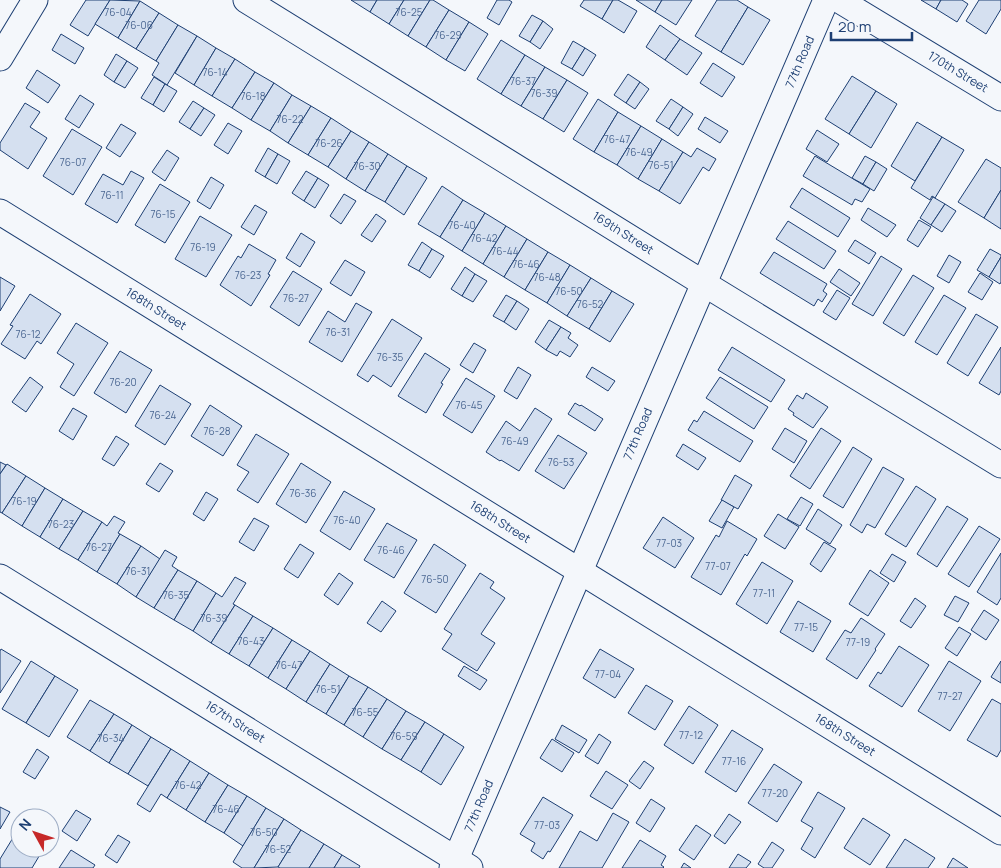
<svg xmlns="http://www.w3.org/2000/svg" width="1001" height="868" viewBox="0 0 1001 868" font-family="Manrope,sans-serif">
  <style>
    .building { fill: #d5e0f0; stroke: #1d3f73 }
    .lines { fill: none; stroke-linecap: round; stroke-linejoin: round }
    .minor-casing { stroke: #1d3f73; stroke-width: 27 }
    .minor { stroke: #f4f7fb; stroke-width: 25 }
    .labels { text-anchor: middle; stroke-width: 4; stroke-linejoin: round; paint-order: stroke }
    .number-label { font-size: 10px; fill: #4b6792 }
    .street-label { font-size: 12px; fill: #1d3f73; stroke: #f4f7fb }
  </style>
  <rect width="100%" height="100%" fill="#f4f7fb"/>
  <!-- building -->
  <g class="building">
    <polygon points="86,0 110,0 88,36 70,25"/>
    <polygon points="110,0 140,1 118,38 95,24"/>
    <polygon points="351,0 377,0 370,12"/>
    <polygon points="377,0 404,0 389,24 370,12"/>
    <polygon points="404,0 430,0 408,36 389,24"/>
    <polygon points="430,0 433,0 449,10 426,47 408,36"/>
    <polygon points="497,0 509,0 512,2 499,25 487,18"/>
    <polygon points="584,0 613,0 602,19 580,6"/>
    <polygon points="613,0 618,0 637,11 624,33 602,19"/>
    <polygon points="636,0 662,0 655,12"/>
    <polygon points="662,0 692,0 676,25 655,12"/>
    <polygon points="717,0 737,0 748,7 721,52 695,36"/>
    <polygon points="921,0 941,0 936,9"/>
    <polygon points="941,0 962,0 968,4 957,22 936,9"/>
    <polygon points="979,0 1001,0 1001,9 986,34 966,21"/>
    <polygon points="140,1 159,13 136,49 118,38"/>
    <polygon points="748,7 770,20 743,65 721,52"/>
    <polygon points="449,10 469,22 446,60 426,47"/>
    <polygon points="159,13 178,25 156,61 136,49"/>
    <polygon points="532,15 543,21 530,42 519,36"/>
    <polygon points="543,21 553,29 540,49 530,42"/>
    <polygon points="469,22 488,34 465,71 446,60"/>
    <polygon points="178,25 197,36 167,85 152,75 159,63 156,61"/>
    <polygon points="660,25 680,39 665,60 646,47"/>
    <polygon points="61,34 84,48 75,64 52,50"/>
    <polygon points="197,36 216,48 194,85 175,73"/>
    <polygon points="680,39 702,53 687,75 665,60"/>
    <polygon points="501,40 525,55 501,94 477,79"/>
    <polygon points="573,41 585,48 572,69 561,63"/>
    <polygon points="216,48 235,59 212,96 194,85"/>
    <polygon points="585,48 596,55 583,76 572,69"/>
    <polygon points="116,54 127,61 114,82 104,75"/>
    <polygon points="525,55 545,67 521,106 501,94"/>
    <polygon points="235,59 255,72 232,108 212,96"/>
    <polygon points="127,61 138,68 125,88 114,82"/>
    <polygon points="713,63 735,77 722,97 700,83"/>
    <polygon points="545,67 567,80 543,119 521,106"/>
    <polygon points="37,70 60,85 48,103 26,88"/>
    <polygon points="255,72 274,83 251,120 232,108"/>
    <polygon points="628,74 640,82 626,103 614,95"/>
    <polygon points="852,76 876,91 849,134 825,119"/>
    <polygon points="154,77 165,84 153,105 141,98"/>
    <polygon points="567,80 588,93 564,132 543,119"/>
    <polygon points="640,82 649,89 635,109 626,103"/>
    <polygon points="274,83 292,95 270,131 251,120"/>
    <polygon points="165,84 177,91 164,112 153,105"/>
    <polygon points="876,91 897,104 871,148 849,134"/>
    <polygon points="80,95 94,104 79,128 65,119"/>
    <polygon points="292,95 311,106 288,143 270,131"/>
    <polygon points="598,99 618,112 594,152 573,139"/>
    <polygon points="671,99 683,107 669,129 656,121"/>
    <polygon points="193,101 204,108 190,129 179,122"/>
    <polygon points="25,103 40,112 30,127 47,138 28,169 0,150 0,143"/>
    <polygon points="311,106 331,118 308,155 288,143"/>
    <polygon points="683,107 693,114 678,136 669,129"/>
    <polygon points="204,108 215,115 201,136 190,129"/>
    <polygon points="618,112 641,126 617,165 594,152"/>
    <polygon points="705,117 728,131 720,143 698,129"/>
    <polygon points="331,118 351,131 328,167 308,155"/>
    <polygon points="917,122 942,137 915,181 891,166"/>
    <polygon points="228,123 242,131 228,154 214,145"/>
    <polygon points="121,124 136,133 120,157 106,148"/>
    <polygon points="641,126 662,139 638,179 617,165"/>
    <polygon points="72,129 102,147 73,195 43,176"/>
    <polygon points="817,130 839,144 827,162 806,149"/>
    <polygon points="351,131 369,142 346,179 328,167"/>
    <polygon points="942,137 964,150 935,198 932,196 930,200 911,188"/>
    <polygon points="662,139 683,152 659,191 638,179"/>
    <polygon points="369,142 388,154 365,191 346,179"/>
    <polygon points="268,148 278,154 265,177 255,171"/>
    <polygon points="697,148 716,159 709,171 703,167 680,204 659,191 683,152 691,157"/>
    <polygon points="167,150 179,158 165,181 152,172"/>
    <polygon points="278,154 290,161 277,184 265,177"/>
    <polygon points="388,154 407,166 385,202 365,191"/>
    <polygon points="815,156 870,189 862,202 855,199 852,205 803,176"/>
    <polygon points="865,156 876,162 863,184 852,178"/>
    <polygon points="986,159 1001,168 1001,190 984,218 958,202"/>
    <polygon points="876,162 887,169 874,191 863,184"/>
    <polygon points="407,166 427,178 404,215 385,202"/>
    <polygon points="131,171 144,178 117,223 85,204 103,174 123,185"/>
    <polygon points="306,171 318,178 304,201 292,193"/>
    <polygon points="211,177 224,185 210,209 197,201"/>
    <polygon points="318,178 329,185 315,208 304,201"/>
    <polygon points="160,184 190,202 165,243 135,225"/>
    <polygon points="442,186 463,200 440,237 418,224"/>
    <polygon points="802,188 850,218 838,237 790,207"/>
    <polygon points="1001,190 1001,229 984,218"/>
    <polygon points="344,194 356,201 341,224 330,216"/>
    <polygon points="933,197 945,204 931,225 920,218"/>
    <polygon points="463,200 485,213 462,251 440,237"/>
    <polygon points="945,204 956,211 942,232 931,225"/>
    <polygon points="255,205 267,212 254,235 241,227"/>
    <polygon points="868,208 896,225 887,237 861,220"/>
    <polygon points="485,213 506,226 483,264 462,251"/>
    <polygon points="376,214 386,221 372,242 361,235"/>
    <polygon points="200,216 232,235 206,277 175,259"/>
    <polygon points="919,220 931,227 918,247 907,240"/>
    <polygon points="788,221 836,251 824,269 776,239"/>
    <polygon points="506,226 527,239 504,277 483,264"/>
    <polygon points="301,233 315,242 300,267 286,258"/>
    <polygon points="527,239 548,252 525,290 504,277"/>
    <polygon points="855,240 876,253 869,264 848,251"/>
    <polygon points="422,242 432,249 419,271 408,265"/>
    <polygon points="249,244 276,260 268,274 270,275 251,306 220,285 238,256 241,258"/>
    <polygon points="432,249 444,256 430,278 419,271"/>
    <polygon points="990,249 1001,255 1001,257 989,277 977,270"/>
    <polygon points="548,252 570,265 547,303 525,290"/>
    <polygon points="774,252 827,284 823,291 827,294 822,302 818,299 814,306 760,273"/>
    <polygon points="949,255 961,262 949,283 937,276"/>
    <polygon points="881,256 902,269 873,316 852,304"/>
    <polygon points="1001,257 1001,282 1000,284 989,277"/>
    <polygon points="345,260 365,272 351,296 330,283"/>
    <polygon points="570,265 591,278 567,316 547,303"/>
    <polygon points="465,267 475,274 462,296 451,289"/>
    <polygon points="839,269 860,283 851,296 830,282"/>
    <polygon points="293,271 322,289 299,326 270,307"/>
    <polygon points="980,273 993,282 982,300 968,292"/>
    <polygon points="475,274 487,281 473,302 462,296"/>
    <polygon points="913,275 934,288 904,336 883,323"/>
    <polygon points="0,277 15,286 0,311"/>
    <polygon points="591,278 612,291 589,329 567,316"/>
    <polygon points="837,290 850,298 836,320 823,312"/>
    <polygon points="612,291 634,304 610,342 589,329"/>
    <polygon points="30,294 61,314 41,344 37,341 25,359 1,344 13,326 10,325"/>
    <polygon points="506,295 517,301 504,322 493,316"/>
    <polygon points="944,295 966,308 937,355 915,342"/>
    <polygon points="517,301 529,309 516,330 504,322"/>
    <polygon points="356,303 372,312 342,362 309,342 328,311 345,322"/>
    <polygon points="976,314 998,327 968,376 947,363"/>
    <polygon points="392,319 422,338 391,387 373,375 368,382 357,375"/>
    <polygon points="549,320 561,327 546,350 535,342"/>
    <polygon points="76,323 108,343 74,396 60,387 74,364 57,353"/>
    <polygon points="561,327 571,333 568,338 578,345 570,357 560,351 557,356 546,350"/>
    <polygon points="474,343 486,350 473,373 460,365"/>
    <polygon points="732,347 785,380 771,402 718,370"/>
    <polygon points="1001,347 1001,391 999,395 979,383"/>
    <polygon points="120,351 152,370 126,413 94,393"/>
    <polygon points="425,353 450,369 441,383 443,384 426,413 398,396"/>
    <polygon points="518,367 531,375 517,399 504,391"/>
    <polygon points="592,367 615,381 608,391 586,377"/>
    <polygon points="30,377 43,387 26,412 12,402"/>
    <polygon points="720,377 768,407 754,429 706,398"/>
    <polygon points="466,378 495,396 472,433 443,415"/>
    <polygon points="160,385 191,404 165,445 135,426"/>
    <polygon points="806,393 828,407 813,428 793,415 794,413 788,409 797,395 803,399"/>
    <polygon points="575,403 580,406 581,405 603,419 595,431 568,414"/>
    <polygon points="210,405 242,426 223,456 191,436"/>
    <polygon points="73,408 87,416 73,440 59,431"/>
    <polygon points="535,408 552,419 519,471 501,460 500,461 486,452 506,421 520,431"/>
    <polygon points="704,411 753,441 740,462 688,430 694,420 697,422"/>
    <polygon points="785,428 807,441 794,463 772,449"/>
    <polygon points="821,428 841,441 810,489 790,476"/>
    <polygon points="256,434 289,454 258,503 237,490 249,472 237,465"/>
    <polygon points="558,435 587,453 564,489 535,471"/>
    <polygon points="116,436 129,444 114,466 102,459"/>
    <polygon points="683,444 706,458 698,470 676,456"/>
    <polygon points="853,447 872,459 843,508 823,496"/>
    <polygon points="0,462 6,465 0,474"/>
    <polygon points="160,463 173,471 159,492 146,484"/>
    <polygon points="301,463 331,482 306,523 276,504"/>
    <polygon points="7,464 26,476 2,513 0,512 0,474"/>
    <polygon points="883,467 904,479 875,528 867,524 862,533 850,525"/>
    <polygon points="735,475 752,485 738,509 721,500"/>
    <polygon points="26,476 45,488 22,526 2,513"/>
    <polygon points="916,486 936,499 906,547 885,534"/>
    <polygon points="45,488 63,499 40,537 22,526"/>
    <polygon points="344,491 375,509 350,550 320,531"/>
    <polygon points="206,492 218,499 204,521 193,514"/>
    <polygon points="801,497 813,504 800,526 787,519"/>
    <polygon points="63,499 83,511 59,549 40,537"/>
    <polygon points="722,500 734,507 722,528 709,521"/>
    <polygon points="947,506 968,519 937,567 917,554"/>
    <polygon points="818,509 842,525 830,544 806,529"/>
    <polygon points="83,511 102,522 78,560 59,549"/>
    <polygon points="778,514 799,527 785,549 764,536"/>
    <polygon points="114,516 125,522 118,533 120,534 97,572 78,560 102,522 107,526"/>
    <polygon points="663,517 694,538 675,568 643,548"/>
    <polygon points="254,518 269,526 254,551 239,542"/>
    <polygon points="727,521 757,539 747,556 745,554 721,595 691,577 716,535 719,537"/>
    <polygon points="387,523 417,540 394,578 364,560"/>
    <polygon points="979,526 1000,539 969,587 948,574"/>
    <polygon points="120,534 141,546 117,584 97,572"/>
    <polygon points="824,542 836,549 821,572 810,564"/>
    <polygon points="300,544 314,553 298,578 284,569"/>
    <polygon points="434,544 466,565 436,613 404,593"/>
    <polygon points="141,546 160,559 136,597 117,584"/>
    <polygon points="165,550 177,557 172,566 178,570 154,608 136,597"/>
    <polygon points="1001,553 1001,598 997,605 977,592"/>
    <polygon points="892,554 906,562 894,582 880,573"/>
    <polygon points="762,562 793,581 767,624 736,604"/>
    <polygon points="178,570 197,581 174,620 154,608"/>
    <polygon points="870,570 889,583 868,616 849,604"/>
    <polygon points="339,573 353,583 338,605 324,595"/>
    <polygon points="480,573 494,582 490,588 505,598 481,634 495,643 477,671 442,649 452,634 444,629"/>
    <polygon points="235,577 246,583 233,604 235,605 211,643 193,631 216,593 222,597"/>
    <polygon points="197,581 216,593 193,631 174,620"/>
    <polygon points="955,596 969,603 958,622 944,615"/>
    <polygon points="915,598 926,606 911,628 900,621"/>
    <polygon points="382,601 396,611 381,632 367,623"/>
    <polygon points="798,601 831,621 813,652 780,632"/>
    <polygon points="235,605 253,616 229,654 211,643"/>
    <polygon points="984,610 999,620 986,640 971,630"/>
    <polygon points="253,616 273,628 249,666 229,654"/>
    <polygon points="861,618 885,634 875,649 876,650 857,679 826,659 845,630 851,633"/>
    <polygon points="959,627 971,634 957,656 945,648"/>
    <polygon points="273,628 292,640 268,678 249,666"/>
    <polygon points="292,640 310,651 286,689 268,678"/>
    <polygon points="899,646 929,665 902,707 869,686 878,672 881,674"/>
    <polygon points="1,649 21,661 0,693 0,651"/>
    <polygon points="600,649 634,669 615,698 583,678"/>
    <polygon points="310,651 330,664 306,702 286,689"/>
    <polygon points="31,661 55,676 26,723 2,709"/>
    <polygon points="949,661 981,681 950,731 918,711"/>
    <polygon points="1001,661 1001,683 991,677"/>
    <polygon points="330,664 349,676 326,714 306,702"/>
    <polygon points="464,666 487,680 480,690 458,676"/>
    <polygon points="55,676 78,690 49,737 26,723"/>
    <polygon points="349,676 368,687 344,725 326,714"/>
    <polygon points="646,685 673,701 655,730 628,713"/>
    <polygon points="368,687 387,699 363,737 344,725"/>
    <polygon points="387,699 406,711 382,749 363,737"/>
    <polygon points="992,699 1001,704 1001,750 997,757 967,740"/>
    <polygon points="90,700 114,714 90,751 67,737"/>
    <polygon points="689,706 718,725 693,764 664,745"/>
    <polygon points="406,711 425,722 401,760 382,749"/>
    <polygon points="114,714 132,725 109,763 90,751"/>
    <polygon points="425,722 444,734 421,772 401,760"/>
    <polygon points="132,725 151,737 128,774 109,763"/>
    <polygon points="562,725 587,740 579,753 555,739"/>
    <polygon points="732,730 763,749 736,792 705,772"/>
    <polygon points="444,734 464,747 441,785 421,772"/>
    <polygon points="599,734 611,742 598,764 585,756"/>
    <polygon points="151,737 171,749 148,786 128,774"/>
    <polygon points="552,739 574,753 562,772 540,758"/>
    <polygon points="37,749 49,757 35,779 23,772"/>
    <polygon points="171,749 190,761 167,798 161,794 150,812 137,804"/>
    <polygon points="190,761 209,773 186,810 167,798"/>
    <polygon points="644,761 654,768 640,789 629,781"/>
    <polygon points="774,764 802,782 777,822 748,803"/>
    <polygon points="606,771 628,785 612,809 590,796"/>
    <polygon points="209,773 228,785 205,822 186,810"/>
    <polygon points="228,785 247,796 224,833 205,822"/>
    <polygon points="818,792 845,808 815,858 801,849 813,828 801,821"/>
    <polygon points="247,796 266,808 243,846 224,833"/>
    <polygon points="543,797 573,815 550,852 548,851 543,859 531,851 535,843 520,834"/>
    <polygon points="651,799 665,808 650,832 636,823"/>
    <polygon points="0,807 10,812 0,829"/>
    <polygon points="266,808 284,819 254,868 242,868 233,862"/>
    <polygon points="76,810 91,819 77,841 62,831"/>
    <polygon points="613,813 629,822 602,868 559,868 580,831 597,841"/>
    <polygon points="729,814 741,822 725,844 714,836"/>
    <polygon points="863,818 890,835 870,865 844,848"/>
    <polygon points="284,819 301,830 278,867 254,868"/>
    <polygon points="696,825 711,835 694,860 679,850"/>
    <polygon points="19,828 20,828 20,848 44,848 32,868 0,868 0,859"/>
    <polygon points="301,830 324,844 309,868 280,868 278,867"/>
    <polygon points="118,835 130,842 117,863 105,855"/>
    <polygon points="905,839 935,858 928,868 886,868"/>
    <polygon points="640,840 666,856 661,865 664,867 663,868 622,868"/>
    <polygon points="772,842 784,850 772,868 764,868 758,864"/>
    <polygon points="324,844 342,855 334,868 309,868"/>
    <polygon points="71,850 95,865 93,868 59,868"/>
    <polygon points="738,854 751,862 746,868 729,868"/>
    <polygon points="342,855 360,866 359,868 334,868"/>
    <polygon points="953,858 968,868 947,868"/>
    <polygon points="684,863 691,868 681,868"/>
  </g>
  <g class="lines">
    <!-- minor casing -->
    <g class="minor-casing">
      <g id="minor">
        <polyline points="246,0 703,283 1001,465"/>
        <polyline points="839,0 1001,98"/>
        <polyline points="0,58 35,0"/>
        <polyline points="0,212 1001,832"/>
        <polyline points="0,577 470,868"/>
        <polyline points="452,868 826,0"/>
      </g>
    </g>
    <!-- minor -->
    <use href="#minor" class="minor"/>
  </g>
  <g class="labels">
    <!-- number labels -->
    <g class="number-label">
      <text x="118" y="16">76-04</text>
      <text x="409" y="16">76-25</text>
      <text x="139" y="29">76-06</text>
      <text x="448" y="39">76-29</text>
      <text x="215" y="76">76-14</text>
      <text x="523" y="85">76-37</text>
      <text x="544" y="97">76-39</text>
      <text x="253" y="100">76-18</text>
      <text x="290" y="123">76-22</text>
      <text x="617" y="143">76-47</text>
      <text x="329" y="147">76-26</text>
      <text x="639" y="156">76-49</text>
      <text x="73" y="166">76-07</text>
      <text x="661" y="169">76-51</text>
      <text x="367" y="170">76-30</text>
      <text x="112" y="199">76-11</text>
      <text x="163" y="218">76-15</text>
      <text x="462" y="229">76-40</text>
      <text x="484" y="242">76-42</text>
      <text x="203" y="251">76-19</text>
      <text x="505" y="255">76-44</text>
      <text x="526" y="268">76-46</text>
      <text x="248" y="279">76-23</text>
      <text x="547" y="281">76-48</text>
      <text x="569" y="295">76-50</text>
      <text x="296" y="302">76-27</text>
      <text x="590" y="308">76-52</text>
      <text x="338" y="336">76-31</text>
      <text x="28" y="338">76-12</text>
      <text x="390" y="361">76-35</text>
      <text x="123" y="386">76-20</text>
      <text x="469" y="409">76-45</text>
      <text x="163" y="419">76-24</text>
      <text x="217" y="435">76-28</text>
      <text x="515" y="445">76-49</text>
      <text x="561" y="466">76-53</text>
      <text x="303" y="497">76-36</text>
      <text x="24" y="505">76-19</text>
      <text x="347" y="524">76-40</text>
      <text x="61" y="528">76-23</text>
      <text x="669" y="547">77-03</text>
      <text x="99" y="551">76-27</text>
      <text x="391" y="554">76-46</text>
      <text x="718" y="570">77-07</text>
      <text x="138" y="575">76-31</text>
      <text x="435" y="583">76-50</text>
      <text x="764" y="597">77-11</text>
      <text x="176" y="599">76-35</text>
      <text x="214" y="622">76-39</text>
      <text x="806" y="631">77-15</text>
      <text x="251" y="645">76-43</text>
      <text x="858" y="646">77-19</text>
      <text x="289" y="669">76-47</text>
      <text x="608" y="678">77-04</text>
      <text x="328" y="693">76-51</text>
      <text x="950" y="700">77-27</text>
      <text x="365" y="716">76-55</text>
      <text x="691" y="739">77-12</text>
      <text x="404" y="740">76-59</text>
      <text x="111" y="742">76-34</text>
      <text x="734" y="765">77-16</text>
      <text x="188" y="789">76-42</text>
      <text x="775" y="797">77-20</text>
      <text x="226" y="813">76-46</text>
      <text x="547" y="829">77-03</text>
      <text x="264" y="836">76-50</text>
      <text x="278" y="853">76-52</text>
    </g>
    <!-- street labels -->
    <g class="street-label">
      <text transform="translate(800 62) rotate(-67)" y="4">77th Road</text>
      <text transform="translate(958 72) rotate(31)" y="4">170th Street</text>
      <text transform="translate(623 233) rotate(32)" y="4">169th Street</text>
      <text transform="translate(156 309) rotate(32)" y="4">168th Street</text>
      <text transform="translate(638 434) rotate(-67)" y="4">77th Road</text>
      <text transform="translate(500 522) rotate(32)" y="4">168th Street</text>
      <text transform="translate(235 722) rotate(32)" y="4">167th Street</text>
      <text transform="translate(845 735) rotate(32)" y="4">168th Street</text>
      <text transform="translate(479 806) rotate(-67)" y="4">77th Road</text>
    </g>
  </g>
  <!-- north arrow -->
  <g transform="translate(35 833) rotate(310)"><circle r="24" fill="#f4f7fb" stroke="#9eadc5"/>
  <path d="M0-4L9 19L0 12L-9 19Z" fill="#c62828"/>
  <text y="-8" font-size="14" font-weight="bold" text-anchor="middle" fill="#1d3f73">N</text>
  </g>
  <!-- scale -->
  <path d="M831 32v8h81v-8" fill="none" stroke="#1d3f73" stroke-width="2.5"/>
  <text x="838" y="32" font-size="15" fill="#1d3f73" stroke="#f4f7fb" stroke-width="4" paint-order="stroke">20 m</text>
</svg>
